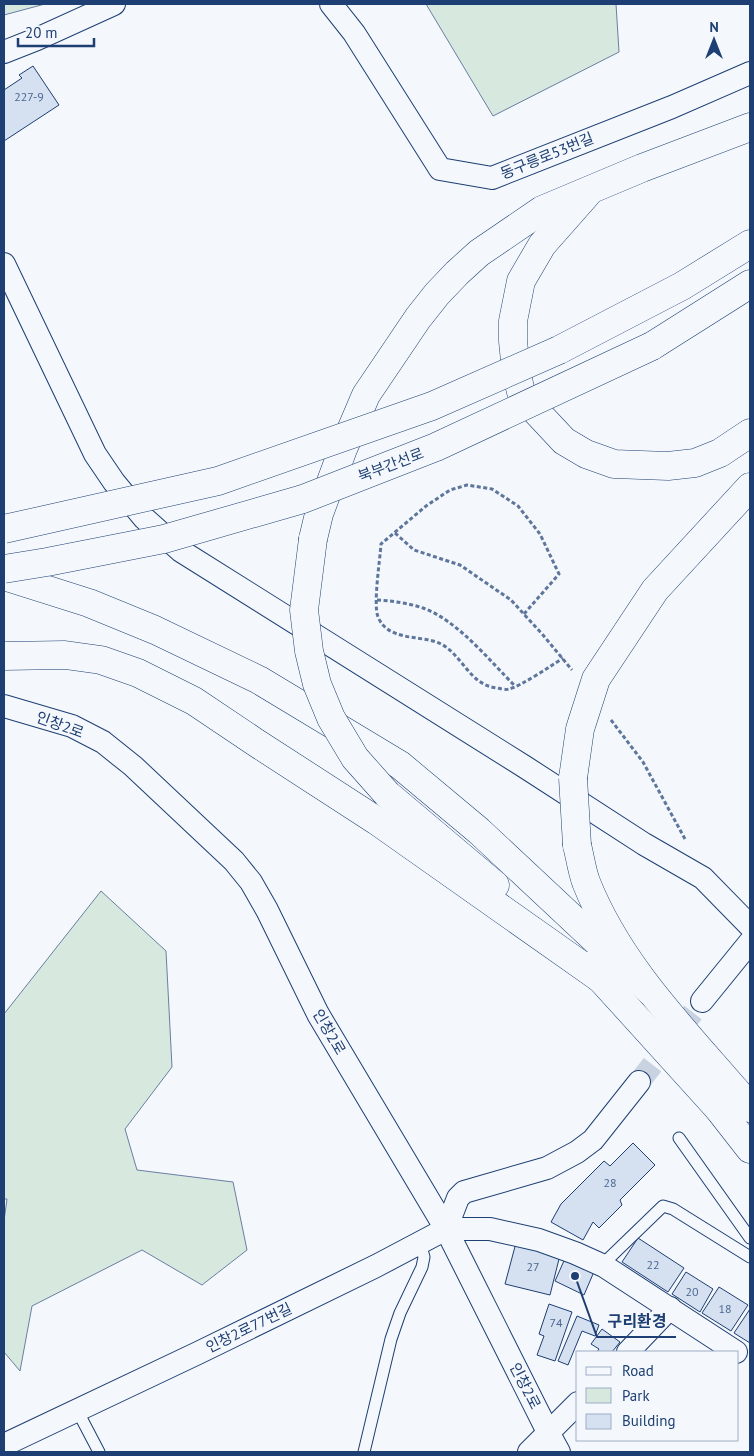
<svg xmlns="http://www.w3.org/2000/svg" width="754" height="1456" viewBox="0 0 754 1456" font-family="'PT Sans','Noto Sans KR',sans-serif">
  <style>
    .green { fill: #d7e8df; stroke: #687fa3 }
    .building { fill: #d5e0f0; stroke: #1d3f73 }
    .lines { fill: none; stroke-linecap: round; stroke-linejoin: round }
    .minor-tunnel { stroke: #c9d2e0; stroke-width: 22; stroke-dasharray: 22 11; stroke-linecap: butt }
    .service-casing { stroke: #1d3f73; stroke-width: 13 }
    .minor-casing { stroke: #1d3f73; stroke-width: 24 }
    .tertiary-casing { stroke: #1d3f73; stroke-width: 29 }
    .trunk-casing { stroke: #1d3f73; stroke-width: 29 }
    .path { stroke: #5e769c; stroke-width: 3; stroke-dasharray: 4 2.5; stroke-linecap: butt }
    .service { stroke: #f4f7fb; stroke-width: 11 }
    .minor { stroke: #f4f7fb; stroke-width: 22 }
    .tertiary { stroke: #f4f7fb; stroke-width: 28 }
    .trunk { stroke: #f4f7fb; stroke-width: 28 }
    .trunk-bridge-casing { stroke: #1d3f73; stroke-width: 29; stroke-linecap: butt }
    .trunk-bridge { stroke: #f4f7fb; stroke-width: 28 }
    .labels { text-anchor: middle; stroke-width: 4; stroke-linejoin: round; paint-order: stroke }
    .number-label { font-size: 12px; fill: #4b6792 }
    .street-label { font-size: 15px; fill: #1d3f73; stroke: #f4f7fb }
    .leader { fill: none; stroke: #1d3f73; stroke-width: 2 }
    .callout-dot { fill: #1d3f73; stroke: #f4f7fb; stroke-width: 2 }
    .callout-label { font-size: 16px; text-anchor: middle; font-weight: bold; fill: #1d3f73; stroke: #f4f7fb; stroke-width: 4; stroke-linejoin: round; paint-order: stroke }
  </style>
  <rect width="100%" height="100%" fill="#f4f7fb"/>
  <!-- green -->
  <g class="green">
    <polygon points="4,4 45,4 4,15"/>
    <polygon points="426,4 616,4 619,52 493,116"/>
    <polygon points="101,891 166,951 172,1067 125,1129 137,1170 233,1182 247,1250 202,1285 142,1250 32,1306 20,1371 4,1352 4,1221 7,1199 4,1199 4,1014"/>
  </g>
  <!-- building -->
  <g class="building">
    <polygon points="33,66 59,105 4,141 4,90 22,78 19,75"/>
    <polygon points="633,1143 655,1165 620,1200 622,1205 599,1228 593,1222 583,1240 551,1222 561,1204 604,1161 610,1166"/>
    <polygon points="638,1238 684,1268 668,1292 622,1262"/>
    <polygon points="517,1239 561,1251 550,1295 505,1284"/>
    <polygon points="567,1254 596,1267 584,1295 555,1281"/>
    <polygon points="686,1272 713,1289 700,1312 672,1294"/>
    <polygon points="719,1287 748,1305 731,1331 702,1313"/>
    <polygon points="549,1304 572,1312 555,1361 537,1355 544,1336 539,1334"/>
    <polygon points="750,1309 750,1343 734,1333"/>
    <polygon points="577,1316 599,1325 595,1336 582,1331 568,1365 558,1361"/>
    <polygon points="602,1329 620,1342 612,1352 597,1352 599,1349 591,1344"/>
  </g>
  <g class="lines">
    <!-- minor-tunnel -->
    <polyline class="minor-tunnel" points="639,1082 702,1001"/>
    <!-- service casing -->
    <g class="service-casing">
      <g id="service">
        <polyline points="679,1138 750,1238"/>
        <polyline points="602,1265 663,1206 673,1209 750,1257"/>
        <polyline points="77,1410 99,1452"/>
        <polyline points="364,1452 391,1339 400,1313 422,1267 424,1257 420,1243"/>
      </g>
    </g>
    <!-- minor casing -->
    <g class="minor-casing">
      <g id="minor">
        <polyline points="331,4 354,33 440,169 492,178 672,107 750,73"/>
        <polyline points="4,52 37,39 114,4"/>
        <polyline points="4,264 95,454 114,482 144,518 181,551 525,767 644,844 703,878 750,926"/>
        <polyline points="4,706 72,726 103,742 133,766 234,861 251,882 267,910 318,1014 446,1229 548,1432 559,1452"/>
        <polyline points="702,1001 750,942"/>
        <polyline points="446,1229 458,1198 464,1192 547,1168 577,1152 593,1140 639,1082"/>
        <polyline points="628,1352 670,1308"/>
        <polyline points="4,1445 198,1353 376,1266 446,1229 490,1229 539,1240 575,1253 604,1266 736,1352"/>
        <polyline points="529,1452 578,1403"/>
      </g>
    </g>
    <!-- tertiary casing -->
    <g class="tertiary-casing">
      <g id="tertiary">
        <polyline points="736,1091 750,1108"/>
        <polyline points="718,1108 750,1149"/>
      </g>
    </g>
    <!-- trunk casing -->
    <g class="trunk-casing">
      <g id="trunk">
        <polyline points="587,194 542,245 521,281 513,321 513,341 516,371 521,392 535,410 564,441 586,454 614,464 668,466 695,463 720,453 750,433"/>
        <polyline points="652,346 750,284"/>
        <polyline points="559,350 682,286 750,244"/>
        <polyline points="313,539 319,514 343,449 366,395 418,318 437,294 457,273 479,253 542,210 642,168 750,127"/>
        <polyline points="4,576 89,603 155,630 259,680 400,765 479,831 650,991"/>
        <polyline points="4,656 65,655 101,660 138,673 194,701 255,742 377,821 601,979"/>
        <polyline points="573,778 580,729 596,679 655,590 750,487"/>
        <polyline points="387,794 495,885"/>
        <path d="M577,845C580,857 582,871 586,882C618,963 680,1026 736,1091"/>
        <polyline points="587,966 601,979 718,1108"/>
      </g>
    </g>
    <!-- path -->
    <g class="path">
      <polyline points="395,533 414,550 460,565 511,600 543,635 572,670"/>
      <path d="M377,600C393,601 408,603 423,608C457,620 490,661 515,686"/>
      <path d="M524,614L559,574L540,534L518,506L492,489L467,485L450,490L426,506L381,544C380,560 373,604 378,617C388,641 419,635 439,643C463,654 469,686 498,688C501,689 506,690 509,689C521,686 551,666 563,658"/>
      <polyline points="611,720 643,762 685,839"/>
    </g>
    <!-- service -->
    <use href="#service" class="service"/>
    <!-- minor -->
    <use href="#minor" class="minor"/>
    <!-- tertiary -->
    <use href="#tertiary" class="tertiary"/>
    <!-- trunk -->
    <use href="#trunk" class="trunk"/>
    <!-- trunk-bridge casing -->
    <g class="trunk-bridge-casing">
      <g id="trunk-bridge">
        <polyline points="4,529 218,481 432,406 559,350"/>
        <polyline points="313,539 304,610 309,651 317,684 331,718 355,758 387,794"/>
        <polyline points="4,569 47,562 164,539 303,499 436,447 652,346"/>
        <polyline points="573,778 577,845"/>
      </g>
    </g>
    <!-- trunk-bridge -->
    <use href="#trunk-bridge" class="trunk-bridge"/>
  </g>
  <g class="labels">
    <!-- number labels -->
    <g class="number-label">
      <text x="29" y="101">227-9</text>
      <text x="610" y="1187">28</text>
      <text x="653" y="1269">22</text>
      <text x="533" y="1271">27</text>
      <text x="692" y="1296">20</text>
      <text x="725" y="1313">18</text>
      <text x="556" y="1327">74</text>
    </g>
    <!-- street labels -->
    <g class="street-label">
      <text transform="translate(547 156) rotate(-22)" y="5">동구릉로53번길</text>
      <text transform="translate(391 465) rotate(-21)" y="5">북부간선로</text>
      <text transform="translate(60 725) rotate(20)" y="5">인창2로</text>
      <text transform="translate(329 1032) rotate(60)" y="5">인창2로</text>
      <text transform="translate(249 1328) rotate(-26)" y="5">인창2로77번길</text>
      <text transform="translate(525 1386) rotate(63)" y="5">인창2로</text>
    </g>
  </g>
  <!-- callouts -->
  <path class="leader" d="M575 1276L597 1337H676"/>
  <circle class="callout-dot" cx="575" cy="1276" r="5"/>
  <g class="callout-label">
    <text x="637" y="1327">구리환경</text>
  </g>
  <!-- border -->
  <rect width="754" height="1456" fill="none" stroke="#1d3f73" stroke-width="10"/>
  <!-- legend -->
  <rect x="576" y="1351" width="162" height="90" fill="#f4f7fb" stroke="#9eadc5"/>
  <rect x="586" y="1367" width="25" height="8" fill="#f4f7fb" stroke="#9eadc5"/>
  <text x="622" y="1376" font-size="15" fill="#1d3f73">Road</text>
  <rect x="586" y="1388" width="25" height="15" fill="#d7e8df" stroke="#9eadc5"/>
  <text x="622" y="1401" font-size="15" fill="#1d3f73">Park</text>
  <rect x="586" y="1414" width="25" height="15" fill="#d5e0f0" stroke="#9eadc5"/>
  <text x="622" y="1426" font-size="15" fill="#1d3f73">Building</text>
  <!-- north arrow -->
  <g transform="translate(714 40)" stroke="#f4f7fb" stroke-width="4" paint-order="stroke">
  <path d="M0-4L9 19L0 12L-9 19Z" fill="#1d3f73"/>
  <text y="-8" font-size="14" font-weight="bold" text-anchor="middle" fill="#1d3f73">N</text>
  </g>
  <!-- scale -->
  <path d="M18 38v8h76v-8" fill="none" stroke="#1d3f73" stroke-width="2.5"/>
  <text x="25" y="38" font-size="15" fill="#1d3f73" stroke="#f4f7fb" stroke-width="4" paint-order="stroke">20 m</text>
</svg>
